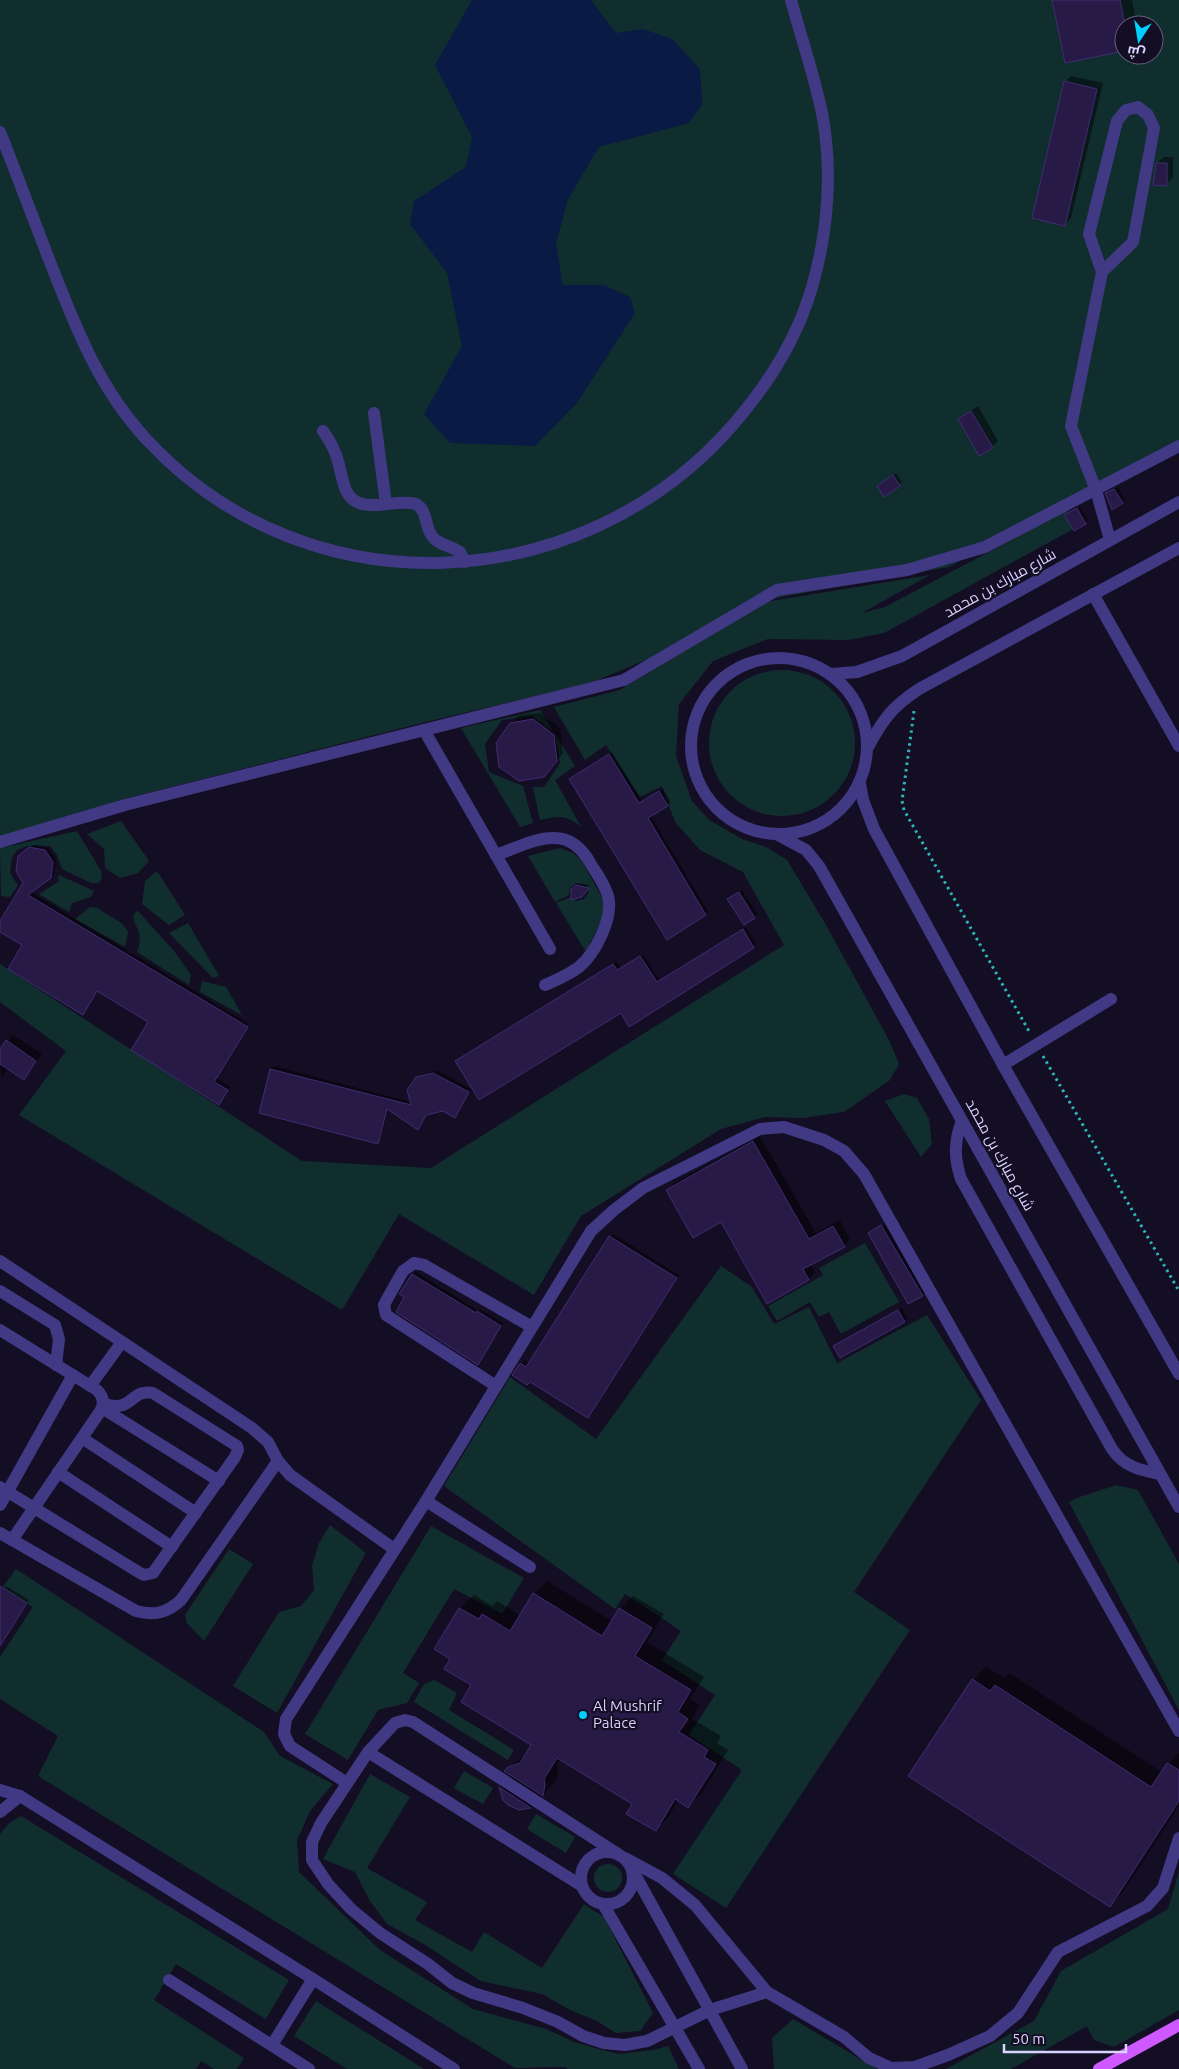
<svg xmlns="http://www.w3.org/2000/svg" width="1179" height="2069" viewBox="0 0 1179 2069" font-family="Ubuntu,Cairo,sans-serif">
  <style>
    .green { fill: #112e2f; fill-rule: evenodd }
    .water { fill: #091a44 }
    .shadow { fill: #0007 }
    .building { fill: #271a47; stroke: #402c73 }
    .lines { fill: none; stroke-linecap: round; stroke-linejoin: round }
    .path { stroke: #2db6b9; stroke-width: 3; stroke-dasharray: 2.5 4; stroke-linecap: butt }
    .minor { stroke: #423985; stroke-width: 12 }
    .major { stroke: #ce5aff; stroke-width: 12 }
    .poi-dot { fill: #00d0fe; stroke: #140e25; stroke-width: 2 }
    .labels { text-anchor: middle; stroke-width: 4.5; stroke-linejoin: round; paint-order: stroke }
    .street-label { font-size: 15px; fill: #dbd3ff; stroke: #140e25 }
    .poi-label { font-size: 15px; fill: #dbd3ff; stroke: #140e25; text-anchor: start }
  </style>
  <rect width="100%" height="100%" fill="#140e25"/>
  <!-- green -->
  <g class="green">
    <path d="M0,0H1179V444L949,567L759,601L687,643L593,682L422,723L120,800L0,840ZM1124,25H1154V55H1124Z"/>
    <polygon points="1068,510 1075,528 884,633 848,640 768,639 713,661 679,704 676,756 692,801 709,820 742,839 766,847 787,860 826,925 890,1042 899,1064 890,1080 844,1112 803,1118 765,1117 721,1129 581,1216 534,1295 399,1214 342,1310 19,1115 66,1051 0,1002 0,964 302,1161 431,1168 784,945 743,872 700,850 675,822 662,786 640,797 606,745 585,760 554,707 620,690 765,602 930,575 862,613 885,607"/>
    <circle cx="782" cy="743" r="73"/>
    <path d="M540,710L575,766L555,780L581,827C566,814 559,816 540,820L533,787H544L560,763L555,733L532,716L502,720L485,744L489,772L523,786L533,823L520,827L461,728Z"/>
    <polygon points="121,821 149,861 138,873 120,878 105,868 104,849 87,834"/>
    <path d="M77,831L101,871L102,879L98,883H91L62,869L57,855L50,846C24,844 8,846 11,875L18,885L10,897L1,896L0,848Z"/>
    <polygon points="560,848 573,853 581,860 604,901 603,916 586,952 556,903 571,897 576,901 584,899 589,892 586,886 576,883 570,888 569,895 555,902 528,856"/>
    <polygon points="157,871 185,915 169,925 142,904 145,881"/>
    <polygon points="59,875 94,891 91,897 72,903 69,912 39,894 58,882"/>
    <path d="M90,907L98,908C109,918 121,918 128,932L125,947L75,919Z"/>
    <path d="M138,911L174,951L191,975L189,985L137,952C140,945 141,938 138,930C136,924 132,921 134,914Z"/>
    <polygon points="188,923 219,976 213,978 169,933"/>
    <polygon points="202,981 226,987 242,1015 200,992"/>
    <polygon points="904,1094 917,1098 929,1119 932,1144 921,1157 885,1101"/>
    <polygon points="865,1243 899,1302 841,1334 829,1312 819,1317 810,1302 777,1321 768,1306 823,1275 819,1268"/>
    <polygon points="721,1266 752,1287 774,1324 809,1307 837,1363 927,1315 981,1400 854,1592 910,1630 726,1908 673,1874 742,1770 689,1735 715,1695 662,1660 681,1631 625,1594 615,1609 444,1486 510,1377 596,1439"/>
    <path d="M1116,1485L1138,1490L1179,1564V1710L1069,1502C1084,1494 1100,1491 1116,1485Z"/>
    <polygon points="330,1525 366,1553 277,1713 233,1686 279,1612 301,1606 314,1590 312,1566 319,1543"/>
    <polygon points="431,1526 524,1578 502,1614 454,1589 403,1673 419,1683 407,1703 378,1710 348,1760 305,1734"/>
    <polygon points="229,1549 253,1564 204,1641 187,1623 185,1615"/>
    <polygon points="16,1569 264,1732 280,1756 333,1784 310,1811 297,1840 299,1872 380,1950 473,2009 546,2029 574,2042 618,2054 653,2050 668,2046 679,2069 568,2069 565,2067 515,2068 38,1776 58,1736 0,1699 0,1657 33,1607 2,1588"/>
    <polygon points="434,1680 457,1693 449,1710 514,1750 508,1760 414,1702 424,1684"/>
    <polygon points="464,1771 493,1788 483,1804 454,1788"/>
    <polygon points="370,1774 410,1797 367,1868 427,1902 415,1920 472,1952 484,1932 542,1968 584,1904 604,1917 653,2013 640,2031 616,2033 597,2021 572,2011 542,1994 481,1981 422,1943 387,1924 370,1901 355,1872 323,1859"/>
    <polygon points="536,1814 575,1837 566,1853 527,1829"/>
    <polygon points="21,1816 289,1980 266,2019 176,1964 154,2000 244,2058 237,2069 214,2069 201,2061 196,2069 0,2069 0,1834 9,1823"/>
    <circle cx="608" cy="1878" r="14"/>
    <polygon points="1179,1872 1179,2010 1114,2047 1094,2040 1087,2026 1011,2069 946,2069 1034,2021 1061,1971 1168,1909"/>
    <polygon points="316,2001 424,2069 347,2069 294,2036"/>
    <polygon points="793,2019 877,2069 774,2069 772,2038"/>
  </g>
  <!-- water -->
  <polygon class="water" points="472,0 591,0 616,33 643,29 672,39 700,69 702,104 689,123 599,147 568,199 556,244 563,285 604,285 630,297 635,313 577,403 535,446 450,443 424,414 462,346 447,273 410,224 414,201 466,167 472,137 435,65"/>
  <!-- shadow -->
  <g class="shadow">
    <polygon points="1053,0 1132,0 1137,25 1124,25 1124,50"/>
    <polygon points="1071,76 1103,83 1071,218 1065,225 1065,82"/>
    <polygon points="1164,157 1173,157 1173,178 1166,184 1157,163"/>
    <polygon points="978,406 998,441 992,447 959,419"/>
    <polygon points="896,473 902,482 885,495 882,483"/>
    <polygon points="1118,487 1125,499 1113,508 1110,491"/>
    <polygon points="1080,507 1088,520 1085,523 1069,513"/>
    <polygon points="540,713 560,728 563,753 550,769 511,723 518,716"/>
    <polygon points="612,752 642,801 663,789 671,802 650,815 708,911 705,914 574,777"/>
    <polygon points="33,845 48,848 56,859 54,874 31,892 249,1024 216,1078 230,1087 219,1104 150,1021 98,990 83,1013 24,945 0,930 0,924 25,883 20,857"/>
    <polygon points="580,883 590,885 585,893 576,886"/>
    <polygon points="742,890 758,915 744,924 729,899"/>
    <polygon points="746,927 756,944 753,947 630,1025 621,1012 456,1061 617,962 621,968 643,954 660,981"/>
    <polygon points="13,1035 42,1054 23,1078 9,1068 1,1078 0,1051"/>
    <polygon points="274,1066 411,1102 417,1078 420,1075 437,1070 471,1089 454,1117 443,1110 427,1113 418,1129 388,1108 380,1139 377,1142 260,1112 271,1069"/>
    <polygon points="760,1136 816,1233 840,1220 850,1240 844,1246 810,1264 815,1272 809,1279 767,1302 721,1220 667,1190 674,1183"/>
    <polygon points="885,1224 925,1293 922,1295 872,1231"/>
    <polygon points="613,1234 679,1275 591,1413 530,1380 521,1364 524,1361 529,1364"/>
    <polygon points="416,1272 479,1311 480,1309 503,1323 478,1363 406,1297 413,1275"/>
    <polygon points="902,1308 907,1318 904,1321 834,1346"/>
    <polygon points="547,1581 612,1621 620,1609 633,1596 664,1614 647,1642 704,1677 690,1699 700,1705 692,1719 721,1736 717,1743 728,1750 702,1793 688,1806 678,1800 669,1817 655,1830 634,1803 561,1758 557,1764 558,1771 556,1781 531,1807 519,1808 504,1799 500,1787 512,1775 506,1771 529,1751 533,1745 473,1685 452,1659 435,1648 460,1608 474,1595 492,1606 497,1601 521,1616 534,1594"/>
    <polygon points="6,1586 29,1600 0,1645 0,1593"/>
    <polygon points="986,1667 1004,1678 1009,1673 1162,1772 1179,1752 1179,1806 1123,1892 1110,1905 973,1680"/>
  </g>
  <!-- building -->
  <g class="building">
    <polygon points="1052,0 1120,0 1124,20 1124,51 1065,63"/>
    <polygon points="1064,81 1097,89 1065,226 1032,218"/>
    <polygon points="1156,163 1167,163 1167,186 1153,185"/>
    <polygon points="971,411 993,448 979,456 958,419"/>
    <polygon points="893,475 900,486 884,497 877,486"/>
    <polygon points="1114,489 1123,503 1112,510 1105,493"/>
    <polygon points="1077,508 1086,524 1074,531 1064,515"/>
    <polygon points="533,719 554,735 557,761 544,777 519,781 499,767 496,743 510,723"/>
    <polygon points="609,754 639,803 659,791 668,806 648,818 706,915 667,940 569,779"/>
    <polygon points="29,847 45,850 53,862 51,878 28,895 248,1027 214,1082 228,1090 219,1105 131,1050 148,1022 97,991 83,1015 8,969 22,945 0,932 0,921 23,883 16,871 18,856"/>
    <polygon points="576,885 589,888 582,897 571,900 571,889"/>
    <polygon points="739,892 755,918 744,925 727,899"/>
    <polygon points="743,929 754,948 629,1027 621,1013 479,1100 455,1061 613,964 617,970 640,956 657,982"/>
    <polygon points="6,1040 36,1061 24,1080 0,1064 0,1049"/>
    <polygon points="270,1069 411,1105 407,1090 416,1077 433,1073 469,1092 455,1118 443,1111 426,1115 418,1130 387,1109 378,1144 259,1113"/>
    <polygon points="753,1141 809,1239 833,1226 845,1247 803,1269 809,1280 767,1304 721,1222 693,1238 666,1190"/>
    <polygon points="881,1225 923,1296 908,1304 868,1233"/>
    <polygon points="609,1236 677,1278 588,1418 530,1382 527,1385 512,1375 520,1363 526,1367"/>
    <polygon points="412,1274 476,1313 477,1311 501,1326 478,1365 396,1312 404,1297 399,1294"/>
    <polygon points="898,1310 905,1322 840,1358 833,1346"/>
    <polygon points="0,1586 27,1603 0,1646"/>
    <polygon points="533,1593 602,1636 619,1608 652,1628 635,1656 691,1690 678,1712 688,1719 679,1732 708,1750 704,1757 716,1764 688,1808 675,1799 656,1831 626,1814 632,1804 557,1758 544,1779 545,1785 543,1796 504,1771 508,1767 520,1763 531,1745 461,1702 471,1685 444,1669 450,1659 434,1649 459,1608 479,1619 482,1614 510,1631"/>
    <polygon points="972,1679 990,1691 995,1685 1151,1787 1167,1763 1179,1770 1179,1801 1110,1907 908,1776"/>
    <polygon points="499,1787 531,1808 519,1810 508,1805 503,1800"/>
  </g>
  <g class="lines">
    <!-- path -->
    <g class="path">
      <polyline points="914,711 902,801 904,810 1030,1033"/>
      <polyline points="1043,1056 1179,1291"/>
    </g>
    <!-- minor -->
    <g class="minor">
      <path d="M0,132C17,175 33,218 50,262C76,328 98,387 147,440C307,612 579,600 732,426C767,386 797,339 812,287C828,232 833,170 822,113C814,75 801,37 791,0"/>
      <polyline points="1102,272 1133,242 1154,128 1148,115 1138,107 1126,110 1117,121 1089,234 1102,272 1071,426 1096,490 1110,540"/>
      <polyline points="374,413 386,504"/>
      <path d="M323,431C328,438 333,446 336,455C344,475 340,504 369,505C385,506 401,500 416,504C428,511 424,525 432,536C438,545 450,545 460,552L465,562"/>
      <polyline points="1093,594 1179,746"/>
      <circle cx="779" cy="746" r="88"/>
      <polyline points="831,674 857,672 902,656 1179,502"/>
      <polyline points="424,730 550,949"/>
      <path d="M868,747C884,718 892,707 919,689L1179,548"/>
      <polyline points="860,784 863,800 874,829 1003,1065 1179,1374"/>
      <polyline points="778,835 806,850 819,866 1179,1507"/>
      <polyline points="0,842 125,805 624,680 777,590 907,570 985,547 1179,446"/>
      <path d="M496,855C514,849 536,837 555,838C573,838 584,851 592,866C598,875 605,885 608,896C614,917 595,954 579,967C569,975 556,980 545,985"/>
      <polyline points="1003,1065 1111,999"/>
      <path d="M962,1121C954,1141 954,1158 961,1179L1112,1449C1124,1467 1140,1470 1160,1474"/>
      <path d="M0,1261L252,1428L268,1442L278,1461L181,1600C167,1613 154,1616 136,1611L0,1533"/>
      <polyline points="0,1291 55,1325 59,1339 56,1365"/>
      <path d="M0,1330L97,1390C104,1397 105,1405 99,1413L12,1540"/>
      <polyline points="90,1386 122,1342"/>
      <polyline points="496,1386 386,1315 384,1305 386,1301 403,1271 414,1263 424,1265 532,1327"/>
      <polyline points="102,1408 219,1481"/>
      <polyline points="82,1438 196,1513"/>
      <polyline points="278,1461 290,1475 394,1549"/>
      <polyline points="58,1472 172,1547"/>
      <path d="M0,1487L140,1573L144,1575L153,1573L235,1457L238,1450L237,1446L153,1393C130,1388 132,1415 103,1403"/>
      <polyline points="426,1501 530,1567"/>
      <polyline points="0,1505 73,1375"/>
      <polyline points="368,1752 582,1886"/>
      <polyline points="347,1783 290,1746 284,1734 286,1719 426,1501 591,1231 614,1210 643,1188 760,1129 784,1127 824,1140 844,1151 864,1174 1179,1731"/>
      <polyline points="0,1790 20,1796 313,1979 454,2069"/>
      <polyline points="0,1812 20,1796"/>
      <circle cx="607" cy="1878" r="26"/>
      <polyline points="618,1854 413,1722 405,1720 395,1723 368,1752 321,1823 312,1842 312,1860 328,1884 351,1909 380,1933 428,1964 452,1983 473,1993 523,2008 558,2022 583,2036 604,2043 625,2045 647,2041 710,2010 767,1992"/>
      <polyline points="625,1858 662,1878 695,1905 767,1992 844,2037 869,2058 891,2068 915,2067 948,2055 990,2036 1018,2013 1058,1952 1147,1906 1163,1888 1179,1838"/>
      <polyline points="633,1871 742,2069"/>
      <polyline points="603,1904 699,2069"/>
      <polyline points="169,1980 309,2069"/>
      <polyline points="272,2045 313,1979"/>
    </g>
    <!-- major -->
    <polyline class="major" points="1099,2069 1179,2025"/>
  </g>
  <!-- markers -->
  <circle class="poi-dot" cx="583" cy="1715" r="5"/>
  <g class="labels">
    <!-- street labels -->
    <g class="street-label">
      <text transform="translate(1000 583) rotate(-29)" y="5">شارع مبارك بن محمد</text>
      <text transform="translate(1000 1155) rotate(61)" y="5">شارع مبارك بن محمد</text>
    </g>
    <!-- poi labels -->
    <g class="poi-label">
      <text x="593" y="1711">Al Mushrif<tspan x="593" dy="17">Palace</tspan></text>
    </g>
  </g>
  <!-- north arrow -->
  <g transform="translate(1139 40) rotate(192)"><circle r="24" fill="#140e25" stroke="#645d7c"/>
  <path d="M0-4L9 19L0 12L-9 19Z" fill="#00d0fe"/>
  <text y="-8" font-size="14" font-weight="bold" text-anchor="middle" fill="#dbd3ff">ش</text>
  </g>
  <!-- scale -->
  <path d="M1004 2044v8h122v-8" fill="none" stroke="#dbd3ff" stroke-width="2.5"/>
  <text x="1012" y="2044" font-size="15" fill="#dbd3ff" stroke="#140e25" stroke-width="4" paint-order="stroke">50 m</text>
</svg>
